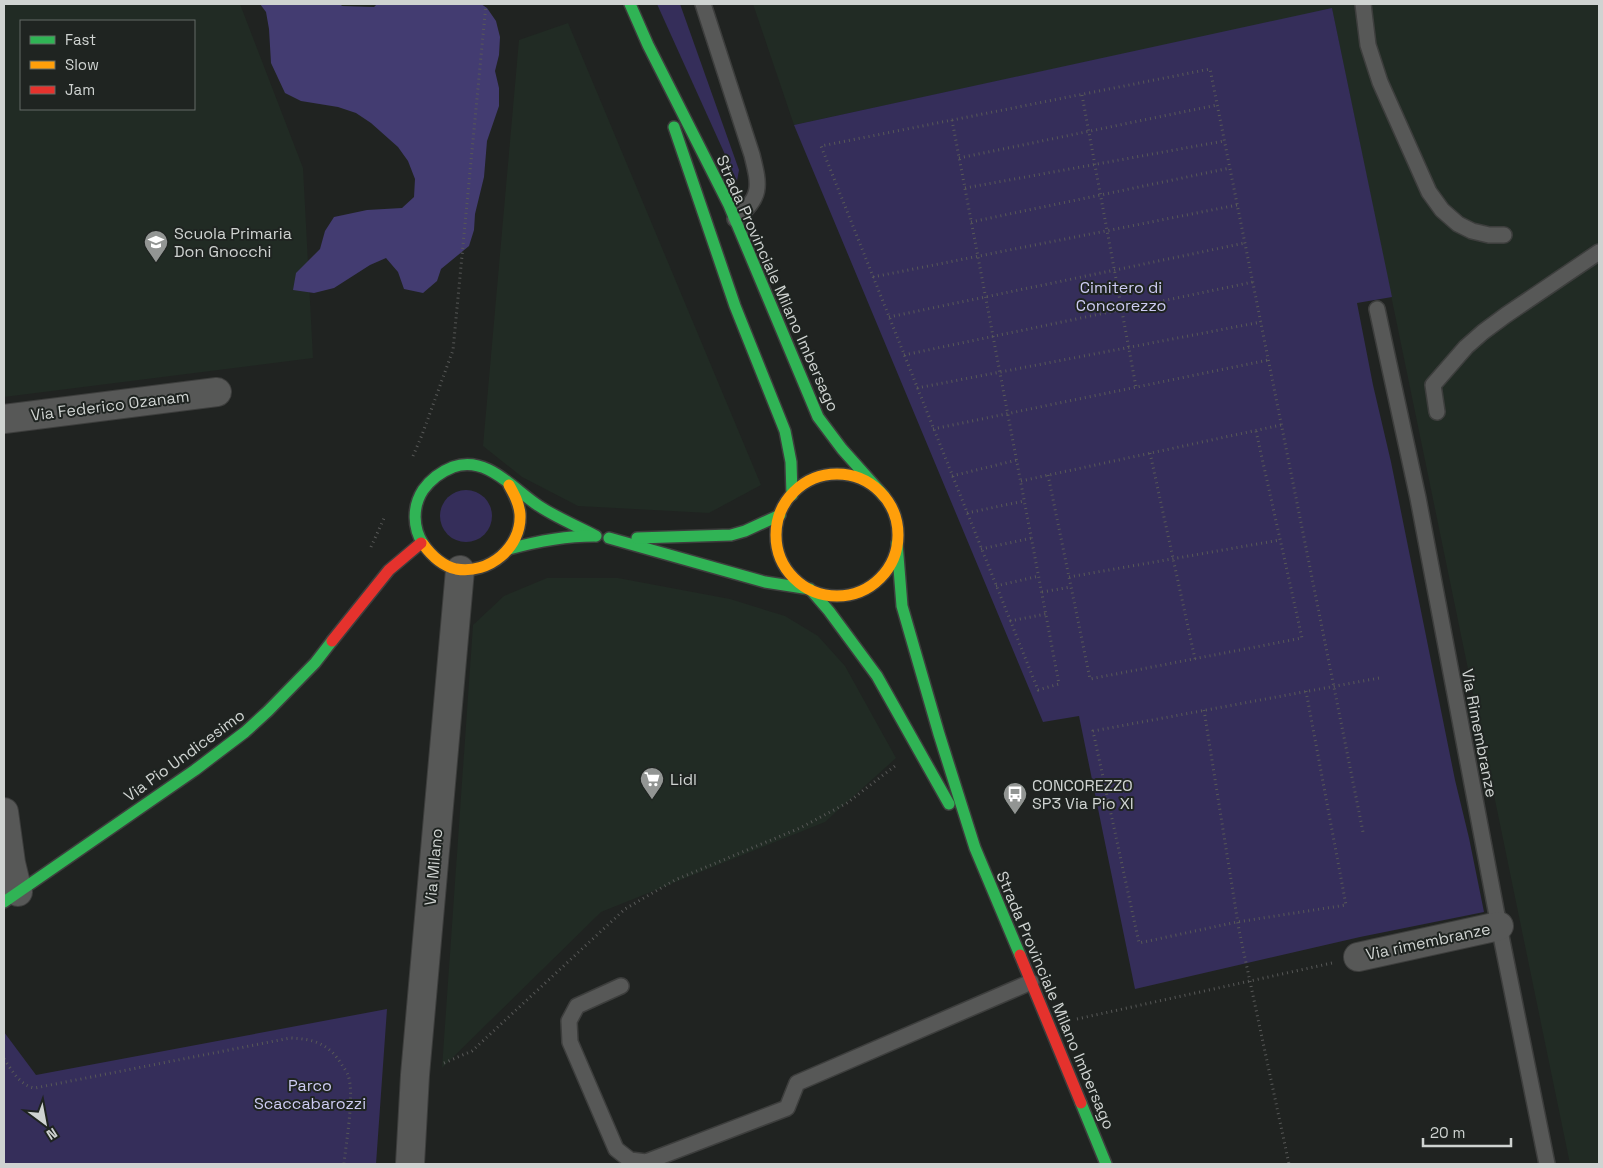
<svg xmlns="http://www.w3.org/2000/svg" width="1603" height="1168" viewBox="0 0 1603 1168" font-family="'Space Grotesk',sans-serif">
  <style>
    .built { fill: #212b24; fill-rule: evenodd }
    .green { fill: #352e5a }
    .forest { fill: #433c71 }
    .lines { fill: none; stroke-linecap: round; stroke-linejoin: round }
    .lane-casing { stroke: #3d3e3d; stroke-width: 18 }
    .street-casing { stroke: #3d3e3d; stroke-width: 30 }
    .fast-casing { stroke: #3d3e3d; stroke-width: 14 }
    .slow-casing { stroke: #3d3e3d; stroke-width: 14 }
    .jam-casing { stroke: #3d3e3d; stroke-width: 14 }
    .path { stroke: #585958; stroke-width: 3; stroke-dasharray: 1 4; stroke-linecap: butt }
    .lane { stroke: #575857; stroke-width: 15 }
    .street { stroke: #575857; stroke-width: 28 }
    .fast { stroke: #30b455; stroke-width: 11 }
    .slow { stroke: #ff9f0a; stroke-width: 11 }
    .jam { stroke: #e5322d; stroke-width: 11 }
    .labels { text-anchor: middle; stroke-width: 4; stroke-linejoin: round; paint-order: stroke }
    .poi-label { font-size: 16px; fill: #cfd3d1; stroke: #1f2421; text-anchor: start }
    .street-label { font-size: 16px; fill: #cfd3d1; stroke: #1f2421 }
    .park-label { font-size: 16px; fill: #cdcbf2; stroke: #1f2421 }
  </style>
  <rect width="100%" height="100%" fill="#202321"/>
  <!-- built -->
  <g class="built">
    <path d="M4,4H240L303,168L313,358L4,397ZM21,21H194V109H21Z"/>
    <polygon points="753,4 1599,4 1599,1164 1570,1164 1332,9 794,125"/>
    <polygon points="568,23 761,485 709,513 578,506 522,477 483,446 519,40"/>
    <polygon points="547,578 618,578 730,599 785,616 818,636 845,666 896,758 825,822 601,912 442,1068 473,625 504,596"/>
  </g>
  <!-- green -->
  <g class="green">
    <polygon points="657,4 680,4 739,170 737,181"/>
    <polygon points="1332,8 1392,297 1357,303 1373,385 1391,462 1455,780 1469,838 1484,912 1360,937 1135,989 1079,716 1043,722 794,125"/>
    <circle cx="466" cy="516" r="26"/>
    <polygon points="387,1009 376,1164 4,1164 4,1032 36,1075"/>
  </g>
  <!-- forest -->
  <polygon class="forest" points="260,4 340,4 342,6 374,7 377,4 481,4 487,8 496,21 500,37 499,55 495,71 499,88 499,106 487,141 484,177 475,214 474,230 469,246 441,269 437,281 423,293 404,289 398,272 386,258 370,265 334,288 314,293 293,290 296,273 320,249 325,231 334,217 367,210 402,208 414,197 415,179 408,161 398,147 371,123 356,113 338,107 301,101 285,93 271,63 269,29 266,12"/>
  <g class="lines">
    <!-- lane casing -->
    <g class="lane-casing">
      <g id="lane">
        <path d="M703,4L752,155C760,187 762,197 735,219"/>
        <polyline points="1363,4 1368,45 1380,82 1429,192 1442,210 1458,224 1472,231 1489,235 1504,235"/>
        <polyline points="1377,309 1418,498 1499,926 1547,1164"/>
        <polyline points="1437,412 1433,385 1466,347 1483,332 1506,315 1599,252"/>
        <polyline points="621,986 577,1006 569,1021 570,1042 616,1149 630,1160 646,1162 787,1108 797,1083 1031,982"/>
      </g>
    </g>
    <!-- street casing -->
    <g class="street-casing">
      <g id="street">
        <polyline points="4,419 217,392"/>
        <polyline points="4,812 11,863 18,892"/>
        <polyline points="1358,957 1499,926"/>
        <polyline points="410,1164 415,1075 460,570"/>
      </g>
    </g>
    <!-- fast casing -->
    <g class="fast-casing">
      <g id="fast">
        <polyline points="630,4 648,45 729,205 818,417 842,449 884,496"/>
        <polyline points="674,127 735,306 785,431 791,462 792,495"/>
        <polyline points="609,538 765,582 810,589 829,611 877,676 949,804"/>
        <polyline points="637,538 731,535 745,531 780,515"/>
        <polyline points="897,543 902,606 939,734 975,848 1020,955"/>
        <path d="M423,544C413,528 412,507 423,490C431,479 440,472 453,467C487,455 513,489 539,506C557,518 577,526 596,536"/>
        <path d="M509,549C538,541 564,536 594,536"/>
        <polyline points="4,902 195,770 245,732 268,711 315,663 332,641"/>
        <polyline points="1081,1103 1106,1164"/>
      </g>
    </g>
    <!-- slow casing -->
    <g class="slow-casing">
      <g id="slow">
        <circle cx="837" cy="535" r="61"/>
        <path d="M423,544C431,555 443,566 456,569C489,575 522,547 520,514C519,503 514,494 509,485"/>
      </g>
    </g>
    <!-- jam casing -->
    <g class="jam-casing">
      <g id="jam">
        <polyline points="332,641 389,570 421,543"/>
        <polyline points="1020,955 1081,1103"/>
      </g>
    </g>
    <!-- path -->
    <g class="path">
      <polyline points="1082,95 1136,387"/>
      <polyline points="952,120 1059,684 1038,690 821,146 1210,69 1363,832"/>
      <polyline points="959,158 1217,105"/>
      <polyline points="965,188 1224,141"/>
      <polyline points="971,222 1230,168"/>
      <polyline points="873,277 1237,205"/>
      <polyline points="889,317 1245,243"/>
      <polyline points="904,355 1253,282"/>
      <polyline points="917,388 1261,322"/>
      <polyline points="933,429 1268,360"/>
      <polyline points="1150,453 1195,659"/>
      <polyline points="413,456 422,435 453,350 486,4"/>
      <polyline points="1048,475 1090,679 1302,638 1256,431"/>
      <polyline points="952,476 1017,460"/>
      <polyline points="1021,481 1281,425"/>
      <polyline points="967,513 1024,501"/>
      <polyline points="371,547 385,516"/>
      <polyline points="981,549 1032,538"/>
      <polyline points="1069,577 1280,540"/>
      <polyline points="996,586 1039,576"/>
      <polyline points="1042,592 1071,587"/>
      <polyline points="1010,621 1046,614"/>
      <polyline points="1306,691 1346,905 1237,922 1139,943 1093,731 1379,678"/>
      <polyline points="1204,710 1239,930 1289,1164"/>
      <polyline points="1077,1019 1332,963"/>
      <path d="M4,1059C12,1070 20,1086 35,1088L290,1038C315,1039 329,1044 342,1065C344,1068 347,1072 348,1075C355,1094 346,1142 344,1164"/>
      <polyline points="444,1063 472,1051 625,909 675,880 800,828 847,803 895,766"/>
    </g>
    <!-- lane -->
    <use href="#lane" class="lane"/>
    <!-- street -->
    <use href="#street" class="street"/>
    <!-- fast -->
    <use href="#fast" class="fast"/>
    <!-- slow -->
    <use href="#slow" class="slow"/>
    <!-- jam -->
    <use href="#jam" class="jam"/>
  </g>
  <!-- icons -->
  <defs>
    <g id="school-pin" transform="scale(1.25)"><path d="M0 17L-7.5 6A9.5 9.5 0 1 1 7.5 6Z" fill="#929593" stroke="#1f2421"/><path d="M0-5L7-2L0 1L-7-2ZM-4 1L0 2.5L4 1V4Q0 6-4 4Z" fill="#fff"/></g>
    <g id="supermarket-pin" transform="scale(1.25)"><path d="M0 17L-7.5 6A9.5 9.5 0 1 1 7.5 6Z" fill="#929593" stroke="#1f2421"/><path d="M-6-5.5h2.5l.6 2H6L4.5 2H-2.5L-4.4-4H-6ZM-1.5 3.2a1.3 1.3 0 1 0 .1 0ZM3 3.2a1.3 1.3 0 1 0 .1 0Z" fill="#fff"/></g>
    <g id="bus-pin" transform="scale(1.25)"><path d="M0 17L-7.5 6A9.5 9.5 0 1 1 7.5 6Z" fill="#929593" stroke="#1f2421"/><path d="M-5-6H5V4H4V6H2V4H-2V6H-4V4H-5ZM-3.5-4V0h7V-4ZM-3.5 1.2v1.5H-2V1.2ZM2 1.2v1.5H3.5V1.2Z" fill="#fff"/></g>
  </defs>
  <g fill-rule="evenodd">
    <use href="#school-pin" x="156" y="242"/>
    <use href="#supermarket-pin" x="652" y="779"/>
    <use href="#bus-pin" x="1015" y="794"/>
  </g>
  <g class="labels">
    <!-- poi labels -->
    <g class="poi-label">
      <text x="174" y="239">Scuola Primaria<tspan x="174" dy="18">Don Gnocchi</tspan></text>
      <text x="670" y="785">Lidl</text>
      <text x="1032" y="791">CONCOREZZO<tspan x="1032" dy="18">SP3 Via Pio XI</tspan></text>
    </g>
    <!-- street labels -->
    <g class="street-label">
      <text transform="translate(778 283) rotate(66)" y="6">Strada Provinciale Milano Imbersago</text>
      <text transform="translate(110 405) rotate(-7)" y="6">Via Federico Ozanam</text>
      <text transform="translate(1480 733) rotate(79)" y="6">Via Rimembranze</text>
      <text transform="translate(184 755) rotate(-36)" y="6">Via Pio Undicesimo</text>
      <text transform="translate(433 867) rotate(-85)" y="6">Via Milano</text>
      <text transform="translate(1428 941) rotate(-12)" y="6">Via rimembranze</text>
      <text transform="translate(1056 1000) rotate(67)" y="6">Strada Provinciale Milano Imbersago</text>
    </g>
    <!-- park labels -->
    <g class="park-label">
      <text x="1121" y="293">Cimitero di<tspan x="1121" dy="18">Concorezzo</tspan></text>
      <text x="310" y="1091">Parco<tspan x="310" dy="18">Scaccabarozzi</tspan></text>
    </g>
  </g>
  <!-- border -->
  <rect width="1603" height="1168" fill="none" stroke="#cfd3d1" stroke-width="10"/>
  <!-- legend -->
  <rect x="20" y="20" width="175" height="90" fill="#1f2421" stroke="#656a67"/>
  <rect x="30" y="36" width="25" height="8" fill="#30b455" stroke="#656a67"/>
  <text x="65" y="45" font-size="15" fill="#cfd3d1">Fast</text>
  <rect x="30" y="61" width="25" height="8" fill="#ff9f0a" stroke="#656a67"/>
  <text x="65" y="70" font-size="15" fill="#cfd3d1">Slow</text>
  <rect x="30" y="86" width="25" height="8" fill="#e5322d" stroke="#656a67"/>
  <text x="65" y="95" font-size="15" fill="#cfd3d1">Jam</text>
  <!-- north arrow -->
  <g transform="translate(45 1123) rotate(148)" stroke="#1f2421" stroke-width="4" paint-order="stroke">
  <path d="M0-4L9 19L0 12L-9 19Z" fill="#cfd3d1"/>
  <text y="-8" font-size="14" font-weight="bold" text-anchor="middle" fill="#cfd3d1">N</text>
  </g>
  <!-- scale -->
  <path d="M1423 1138v8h88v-8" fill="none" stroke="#cfd3d1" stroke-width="2.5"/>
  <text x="1430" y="1138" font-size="15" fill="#cfd3d1" stroke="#1f2421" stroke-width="4" paint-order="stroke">20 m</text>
</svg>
